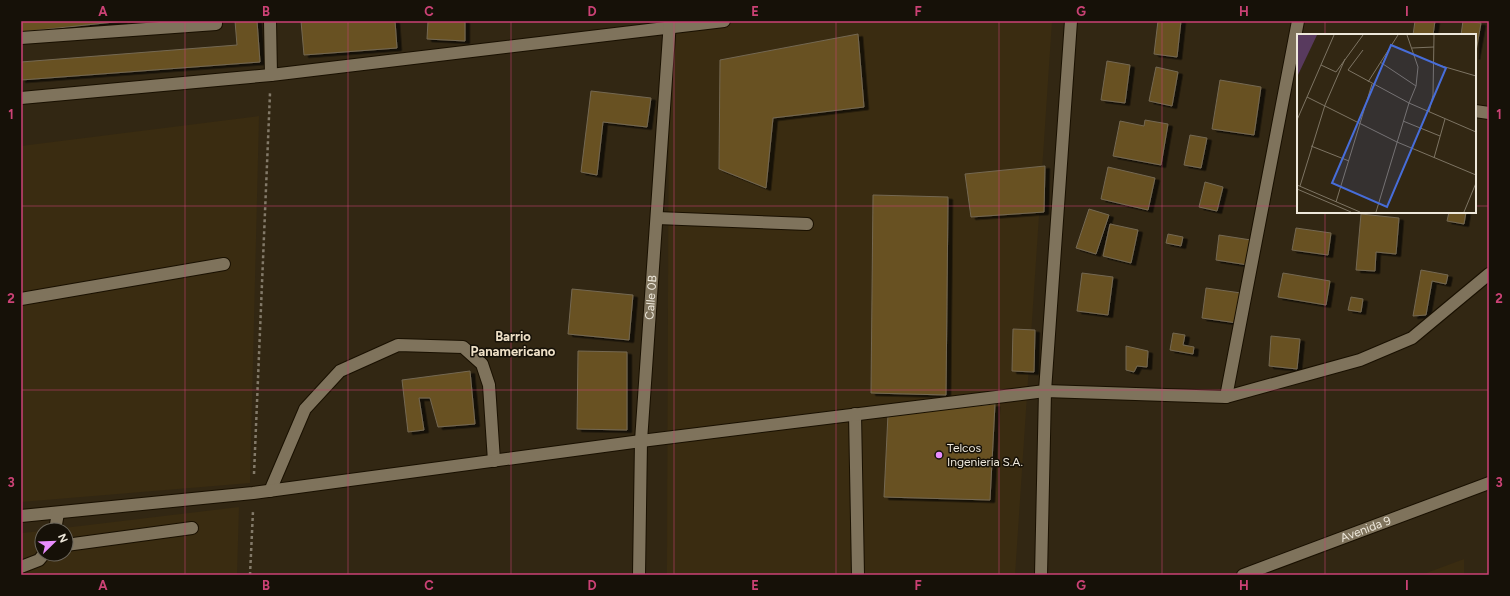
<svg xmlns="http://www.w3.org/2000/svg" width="1510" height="596" viewBox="0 0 1510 596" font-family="Figtree,sans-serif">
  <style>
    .built { fill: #3a2c11 }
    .building { fill: #685122; stroke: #746852; filter: url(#shadow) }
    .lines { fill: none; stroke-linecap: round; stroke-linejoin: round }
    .minor-casing { stroke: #191000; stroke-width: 14 }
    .path { stroke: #837a69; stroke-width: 2.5; stroke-dasharray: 3 3; stroke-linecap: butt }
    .minor { stroke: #7f735c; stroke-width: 12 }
    .grid { fill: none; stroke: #cb4275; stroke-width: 1; stroke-opacity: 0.55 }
    .poi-dot { fill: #e98dfe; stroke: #161108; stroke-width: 1.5 }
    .labels { text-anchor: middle; stroke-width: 3; stroke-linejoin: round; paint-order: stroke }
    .street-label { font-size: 12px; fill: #eee8db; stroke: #161108 }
    .poi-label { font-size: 12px; fill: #eee8db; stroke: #161108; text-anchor: start }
    .neighbourhood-label { font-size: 13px; font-weight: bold; fill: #eddfc6; stroke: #161108 }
    .inset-road { fill: none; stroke: #7d7463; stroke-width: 1 }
    .view { fill: #476dd9; fill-opacity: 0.15; stroke: #476dd9; stroke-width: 2 }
    .inset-edge { fill: none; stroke: #eee8db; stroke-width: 2 }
    .neatline { fill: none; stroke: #cb4275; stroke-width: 1.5 }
    .grid-label { font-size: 13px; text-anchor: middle; font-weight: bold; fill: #cb4275 }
  </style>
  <defs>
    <filter id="shadow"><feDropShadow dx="4.5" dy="2.5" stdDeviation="0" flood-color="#0009"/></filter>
  </defs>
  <rect width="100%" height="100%" fill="#322713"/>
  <!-- built -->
  <g class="built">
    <polygon points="753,21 1052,21 1015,575 667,575 669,27"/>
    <polygon points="259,116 250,483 21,502 21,146"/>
    <polygon points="239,507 237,575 21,575 21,533 42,531 42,554 66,554 66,530 47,530"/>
    <polygon points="1464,559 1464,575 1421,575"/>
  </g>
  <!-- building -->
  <g class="building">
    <polygon points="21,21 123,21 21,32"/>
    <polygon points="235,21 257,21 260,62 21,80 21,62 237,45"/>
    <polygon points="301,21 395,21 397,48 304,55"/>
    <polygon points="428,21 465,21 465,41 427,39"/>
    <polygon points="1158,21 1181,21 1177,57 1154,54"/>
    <polygon points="1415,21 1435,21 1433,35 1413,35"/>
    <polygon points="1463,21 1481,23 1475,57 1475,35 1461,35"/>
    <polygon points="858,34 864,107 773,118 766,188 719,169 720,60"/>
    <polygon points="1107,61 1130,65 1125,103 1101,100"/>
    <polygon points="1156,67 1178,72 1172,106 1149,101"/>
    <polygon points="1220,80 1261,87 1254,135 1212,129"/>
    <polygon points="591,91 651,98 647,127 603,122 597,175 581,172"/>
    <polygon points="1145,120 1168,124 1161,165 1113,156 1120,121 1144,126"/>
    <polygon points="1190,135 1207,138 1201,168 1184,165"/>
    <polygon points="1045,166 1044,212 971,217 965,174"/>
    <polygon points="1108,167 1155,178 1148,210 1101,199"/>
    <polygon points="1205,182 1223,187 1217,211 1199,207"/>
    <polygon points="873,195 948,197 946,395 871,393"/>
    <polygon points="1089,209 1109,215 1096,254 1076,248"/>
    <polygon points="1449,212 1466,212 1464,224 1447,221"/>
    <polygon points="1361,214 1399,218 1396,254 1376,252 1375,271 1356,270"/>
    <polygon points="1110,224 1138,230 1131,263 1103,256"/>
    <polygon points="1296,228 1331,233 1328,255 1292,250"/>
    <polygon points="1168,234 1183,237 1181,246 1166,243"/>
    <polygon points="1219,235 1251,240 1248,265 1216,260"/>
    <polygon points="1421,270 1448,275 1446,284 1432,281 1426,315 1413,316"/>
    <polygon points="1082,273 1113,277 1108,315 1077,311"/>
    <polygon points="1283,273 1330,281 1326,305 1278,297"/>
    <polygon points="1206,288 1241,293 1237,323 1202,318"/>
    <polygon points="572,289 633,295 629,340 568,334"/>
    <polygon points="1351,297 1363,299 1361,312 1348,310"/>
    <polygon points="1013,329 1035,330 1034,372 1012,371"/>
    <polygon points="1173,333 1185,335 1183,345 1194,347 1193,354 1170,350"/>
    <polygon points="1271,336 1300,339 1297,369 1269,366"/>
    <polygon points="1126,346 1148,351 1147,367 1137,366 1134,372 1126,370"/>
    <polygon points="578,351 627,352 627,430 577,429"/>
    <polygon points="470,371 475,424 438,427 430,398 419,398 424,430 408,432 402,380"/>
    <polygon points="995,404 990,500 884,497 888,414"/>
  </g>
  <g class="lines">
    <!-- minor casing -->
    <g class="minor-casing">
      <g id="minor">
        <polyline points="270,21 271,75"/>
        <polyline points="21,38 216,24 216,21"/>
        <polyline points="21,98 271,75 724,21"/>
        <polyline points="1475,111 1489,113"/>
        <polyline points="657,218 807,224"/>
        <polyline points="21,299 224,264"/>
        <polyline points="1226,397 1298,21"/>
        <polyline points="855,414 858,575"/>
        <polyline points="270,491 305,409 340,371 398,345 463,347 482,364 489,385 494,461"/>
        <polyline points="21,516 253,493 641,441 1045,391 1226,397 1360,360 1412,338 1489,274"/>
        <polyline points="55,530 58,513"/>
        <polyline points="66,545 192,528"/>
        <polyline points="21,567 39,560 44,554"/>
        <path id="s1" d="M639,575L641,441L670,21"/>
        <polyline points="1041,575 1045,391 1071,21"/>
        <path id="s2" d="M1243,575L1489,483"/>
      </g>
    </g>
    <!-- path -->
    <g class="path">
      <polyline points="254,474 270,93"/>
      <polyline points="250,575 253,511"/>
    </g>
    <!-- minor -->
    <use href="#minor" class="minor"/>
  </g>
  <!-- grid -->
  <path class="grid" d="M185,21V575M348,21V575M511,21V575M674,21V575M836,21V575M999,21V575M1162,21V575M1325,21V35M21,206H1298M1475,206H1489M1325,212V575M21,390H1489"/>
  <!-- markers -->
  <circle class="poi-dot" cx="939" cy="455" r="4"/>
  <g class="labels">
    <!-- street labels -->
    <g class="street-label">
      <text dy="4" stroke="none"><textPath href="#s1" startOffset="278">Calle 0B</textPath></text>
      <text dy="4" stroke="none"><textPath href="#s2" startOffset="131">Avenida 9</textPath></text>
    </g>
    <!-- poi labels -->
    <g class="poi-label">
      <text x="947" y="452">Telcos<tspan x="947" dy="14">Ingenieria S.A.</tspan></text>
    </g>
    <!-- neighbourhood labels -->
    <g class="neighbourhood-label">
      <text x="513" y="341">Barrio<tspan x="513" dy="15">Panamericano</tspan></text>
    </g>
  </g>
  <!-- overview -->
  <g transform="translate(1297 34)">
    <rect width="179" height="179" fill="#322713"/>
    <path d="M0,1H20L0,43Z" fill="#583a5e"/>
    <path class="inset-road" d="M115,14L137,13M66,16L51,36L112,69L179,98M83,28L119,52M138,30L179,42M24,31L39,38L66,1M71,48L101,1M10,63L100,108L179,141M132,78L136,61L137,1M0,86L37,1M106,87L143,102M14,112L52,127M137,124L148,85M0,151L63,178M3,152L28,71L48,25M0,155L54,178M39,168L75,50M79,178L112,69L119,52L121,33L110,1M167,178L179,149"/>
    <path class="view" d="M94,11L149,34L90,173L35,149Z"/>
    <rect width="179" height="179" class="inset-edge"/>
  </g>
  <!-- border -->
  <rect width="1510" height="596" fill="none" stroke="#161108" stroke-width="44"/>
  <!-- north arrow -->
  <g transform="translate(54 542) rotate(67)"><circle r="19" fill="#161108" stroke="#6c675c"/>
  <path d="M0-3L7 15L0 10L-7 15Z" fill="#e98dfe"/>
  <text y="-6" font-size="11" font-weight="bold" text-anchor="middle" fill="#eee8db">N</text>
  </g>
  <rect x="22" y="22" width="1466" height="552" class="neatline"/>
  <g class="grid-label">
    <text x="103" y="16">A</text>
    <text x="266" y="16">B</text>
    <text x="429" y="16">C</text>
    <text x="592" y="16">D</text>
    <text x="755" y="16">E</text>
    <text x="918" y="16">F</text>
    <text x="1081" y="16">G</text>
    <text x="1244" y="16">H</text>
    <text x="1407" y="16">I</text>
    <text x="11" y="119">1</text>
    <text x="1499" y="119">1</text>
    <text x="11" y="303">2</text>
    <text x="1499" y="303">2</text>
    <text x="11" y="487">3</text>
    <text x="1499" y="487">3</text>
    <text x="103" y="590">A</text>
    <text x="266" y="590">B</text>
    <text x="429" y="590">C</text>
    <text x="592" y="590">D</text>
    <text x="755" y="590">E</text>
    <text x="918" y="590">F</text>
    <text x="1081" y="590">G</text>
    <text x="1244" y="590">H</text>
    <text x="1407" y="590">I</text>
  </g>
</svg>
